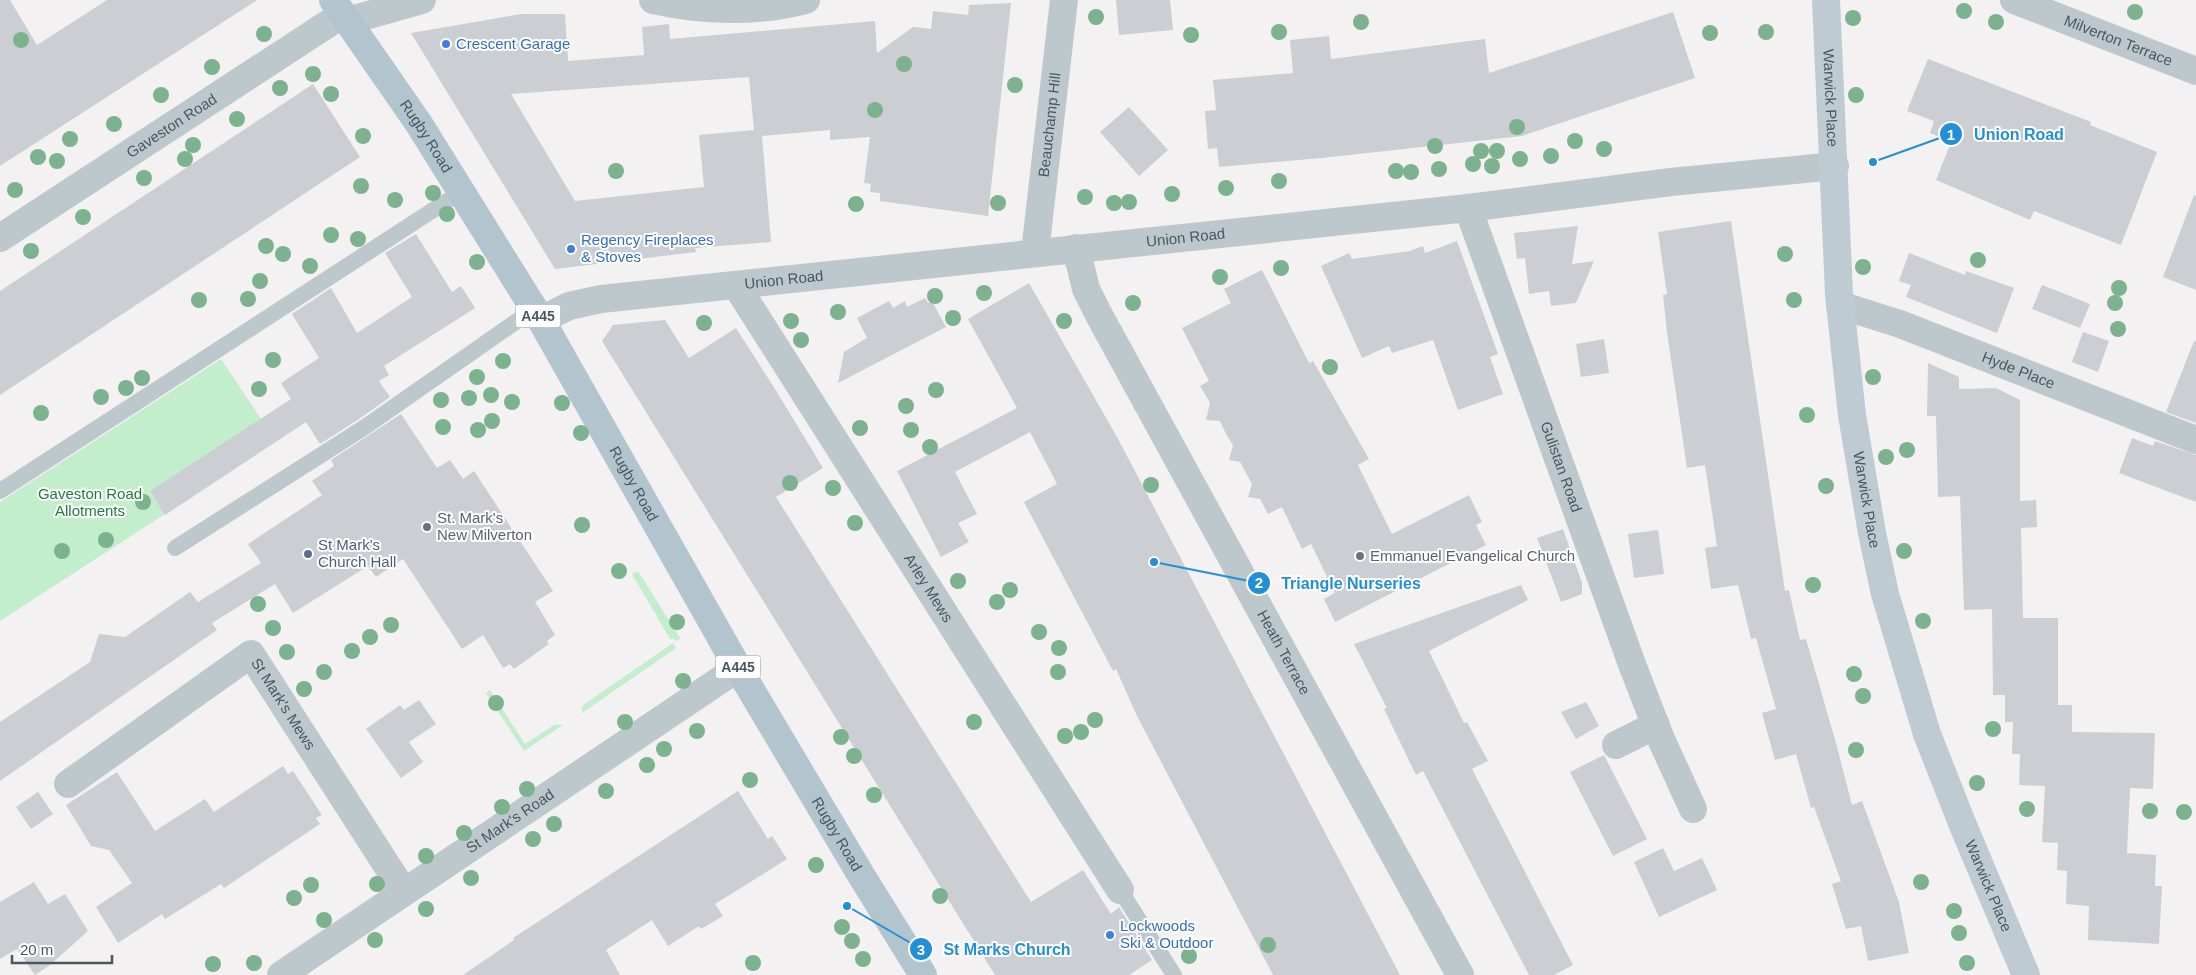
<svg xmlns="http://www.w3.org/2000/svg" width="2196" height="975" viewBox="0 0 2196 975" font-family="Arial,sans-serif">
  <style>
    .green { fill: #c2eecc }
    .building { fill: #cbcfd3; fill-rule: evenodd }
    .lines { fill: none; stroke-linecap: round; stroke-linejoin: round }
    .service { stroke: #bdc8cd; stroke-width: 16 }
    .minor { stroke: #bdc8cd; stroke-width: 28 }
    .secondary { stroke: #becbd2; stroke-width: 28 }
    .primary { stroke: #b2c5ce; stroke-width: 28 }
    .tree { fill: #7cb28e }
    .shop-dot { fill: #3f7fe0; stroke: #fff; stroke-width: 2 }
    .worship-dot { fill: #6b7280; stroke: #fff; stroke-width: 2 }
    .service-dot { fill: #5c6f8a; stroke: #fff; stroke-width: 2 }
    .labels { text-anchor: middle; stroke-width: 4; stroke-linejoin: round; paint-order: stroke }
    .shield { fill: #fff; stroke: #808a8e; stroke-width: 1 }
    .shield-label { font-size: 14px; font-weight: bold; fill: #49585e }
    .street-label { font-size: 15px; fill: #49585e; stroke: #fff }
    .shop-label { font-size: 15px; fill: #366cbe; stroke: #fff; text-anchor: start }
    .park-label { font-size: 15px; fill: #1b7e3d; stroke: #fff }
    .worship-label { font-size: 15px; fill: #5b616d; stroke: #fff; text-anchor: start }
    .service-label { font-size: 15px; fill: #4e5e75; stroke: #fff; text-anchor: start }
    .leader { fill: none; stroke: #228fd8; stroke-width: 2 }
    .callout-dot { fill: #228fd8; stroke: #fff; stroke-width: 2 }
    .mark-label { font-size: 15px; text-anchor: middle; font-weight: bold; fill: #fff }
    .callout-label { font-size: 16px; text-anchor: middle; font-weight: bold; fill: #228fd8; stroke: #fff; stroke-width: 4; stroke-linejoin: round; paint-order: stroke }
  </style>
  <rect width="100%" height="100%" fill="#f3f1f2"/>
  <!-- green -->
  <g class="green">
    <polygon points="221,359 261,419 150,491 165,514 0,621 0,502"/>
    <polygon points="638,571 680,638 680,639 675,641 673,638 670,639 632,574"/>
    <polygon points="673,643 676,648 582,713 582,707 586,703"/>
    <polygon points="490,690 525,744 554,725 563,725 524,751 486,693"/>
  </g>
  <!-- building -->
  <g class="building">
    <polygon points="0,0 10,0 37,45 107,0 257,0 0,166"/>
    <polygon points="1116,0 1170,0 1173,30 1119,35"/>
    <path d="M1011,3L988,216L880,201V193L870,192L871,184L864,183L870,137L830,140V130L762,136L771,242L695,248L696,252L555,269L411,33L521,14H565L568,61L644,55L642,27L669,24L670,39L875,21L877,53L913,27L931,29L933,11L968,15L969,5ZM749,77L754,130L699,135L704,187L575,201L511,94Z"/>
    <polygon points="1673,12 1695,78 1522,136 1322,158 1219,167 1217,148 1208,149 1205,111 1216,110 1213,80 1293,73 1290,40 1329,36 1331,59 1485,39 1489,73"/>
    <polygon points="1928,59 2091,122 2090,125 2157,152 2121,245 2034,211 2030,220 1936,180 1951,142 1930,133 1934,121 1907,111"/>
    <polygon points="313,84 360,157 0,395 0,291"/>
    <polygon points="1129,107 1168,150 1139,176 1100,132"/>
    <polygon points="2194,195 2196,196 2196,290 2163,277"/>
    <polygon points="1731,221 1785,591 1789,590 1800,640 1806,639 1836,743 1852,805 1862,801 1899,902 1909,953 1868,961 1861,926 1846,929 1832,884 1841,881 1814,807 1811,808 1796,754 1775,760 1762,713 1776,709 1756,638 1751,639 1738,585 1711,589 1705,548 1717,546 1705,465 1687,468 1667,332 1663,295 1667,294 1658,232"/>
    <polygon points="1578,226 1572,264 1594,261 1576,303 1551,306 1549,291 1529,294 1525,258 1517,259 1514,233"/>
    <polygon points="416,234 452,292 461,286 475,308 384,366 389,375 379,381 390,397 359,419 320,444 306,422 165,515 150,491 291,399 281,383 319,358 292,314 331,288 357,333 412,297 385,253"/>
    <polygon points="1457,241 1498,354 1490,357 1503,394 1458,410 1433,340 1392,353 1389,346 1362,358 1321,266 1349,253 1352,259 1410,251 1423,246 1425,253"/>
    <polygon points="1909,253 1965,275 1966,271 2014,288 1997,333 1906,297 1911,285 1899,281"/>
    <polygon points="1262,270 1309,363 1313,361 1369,459 1358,465 1392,534 1469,495 1482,522 1476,525 1486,545 1335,622 1324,599 1335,593 1311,544 1302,549 1282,507 1268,514 1260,499 1248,497 1252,484 1240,462 1229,460 1233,445 1226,434 1220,421 1206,420 1210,403 1200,386 1209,381 1182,328 1231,303 1224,289"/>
    <polygon points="1029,283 1117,437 1400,975 1273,975 1137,716 1116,669 1113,671 1024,502 1057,484 1030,432 955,472 977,514 958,523 969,542 941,557 897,471 1017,408 968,319"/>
    <polygon points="2042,285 2090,304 2080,328 2032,309"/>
    <polygon points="925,298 928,303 932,301 946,327 838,383 844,352 867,338 857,318 889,301 893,308 905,301 907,307"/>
    <polygon points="665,320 689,358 736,328 775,389 823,468 776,497 1031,902 1083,870 1111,914 1119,907 1152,960 1129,975 995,975 602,341 613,325"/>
    <polygon points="2083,332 2109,341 2098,372 2072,362"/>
    <polygon points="1604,339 1609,373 1581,377 1576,344"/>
    <polygon points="2194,341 2196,341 2196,423 2166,412"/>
    <polygon points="1928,363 1959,377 1959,389 1996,388 2020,400 2020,501 2036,500 2037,527 2021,528 2023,618 2058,618 2058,705 2072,705 2072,732 2155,733 2153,789 2130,788 2127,853 2156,855 2155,886 2162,886 2159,944 2088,940 2089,906 2066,904 2067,871 2057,870 2058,843 2042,842 2045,786 2019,785 2020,754 2012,754 2013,722 2005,722 2005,695 1993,695 1992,609 1964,610 1960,496 1938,497 1936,416 1927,416"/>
    <polygon points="401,414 437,468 450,460 463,479 474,471 553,591 535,602 555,635 547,641 549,644 514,669 510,664 503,668 483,635 462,649 403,559 376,577 368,566 293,613 275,584 212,623 217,630 0,781 0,722 90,662 99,634 125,637 190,592 198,602 261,563 248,544 322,495 312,481 334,466 331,460"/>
    <polygon points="2132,438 2153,446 2155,441 2196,455 2196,502 2119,473"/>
    <polygon points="1563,529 1582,583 1582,594 1561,602 1537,538"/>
    <polygon points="1658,530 1664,574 1634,578 1628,534"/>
    <polygon points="1521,585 1528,600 1429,651 1464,723 1467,722 1488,761 1472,769 1573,965 1554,975 1529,975 1423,771 1416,775 1384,709 1387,708 1354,644"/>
    <polygon points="419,700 436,724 409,742 423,762 401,778 366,729 400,705 404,710"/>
    <polygon points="1586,702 1599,726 1576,739 1561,712"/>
    <polygon points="1604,755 1647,839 1613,856 1570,772"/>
    <polygon points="283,766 288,774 293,771 322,815 316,818 320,824 224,888 221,884 165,919 162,914 118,943 96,907 132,883 109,850 91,846 66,805 117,772 155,831 205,799 214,812"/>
    <polygon points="738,791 768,839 772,836 787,859 715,904 723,916 701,929 699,926 668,946 652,920 606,950 620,975 463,975 514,940 513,938"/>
    <polygon points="38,792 53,814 31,829 16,807"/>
    <polygon points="1663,848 1674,871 1702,858 1717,890 1659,917 1634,862"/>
    <polygon points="34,882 48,904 65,894 88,931 50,965 35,975 17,949 0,959 0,902"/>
  </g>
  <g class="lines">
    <!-- service -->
    <g class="service">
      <polyline points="0,491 461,192"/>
      <polyline points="175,548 365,427 534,309"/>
      <polyline points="1120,890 1174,975"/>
    </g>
    <!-- minor -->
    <g class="minor">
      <path d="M653,0C703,11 756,13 806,0"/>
      <path id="s1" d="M2014,0L2196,71"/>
      <polyline points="347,21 422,0"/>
      <path id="s2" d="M1468,208L1633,667L1661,739L1693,809"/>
      <path id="s3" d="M0,238L343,14"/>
      <path id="s4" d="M1076,248L1086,289L1099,315L1460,975"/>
      <path id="s5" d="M1035,252L1064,0"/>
      <path id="s6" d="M736,285L1120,890"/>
      <path id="s7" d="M1840,305L1900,324L2196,440"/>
      <path id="s8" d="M541,320L569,306L601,299L1468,208L1671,182L1835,166"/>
      <polyline points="1616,745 1656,725"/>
      <path id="s9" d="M68,784L251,654L404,892"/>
      <path id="s10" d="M281,975L738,668"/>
    </g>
    <!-- secondary -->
    <path class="secondary" id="s11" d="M1826,0L1839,294L1852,415L1872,533L1885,594L1927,734L1962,823L2026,975"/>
    <!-- primary -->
    <path class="primary" id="s12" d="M333,0L419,124L541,320L738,668L861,875L923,975"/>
  </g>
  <!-- trees -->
  <g class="tree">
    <circle cx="1964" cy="11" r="8"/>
    <circle cx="2135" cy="12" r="8"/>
    <circle cx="1096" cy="17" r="8"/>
    <circle cx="1853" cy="18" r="8"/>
    <circle cx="1361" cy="22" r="8"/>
    <circle cx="1996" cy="22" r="8"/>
    <circle cx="1279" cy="32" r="8"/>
    <circle cx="1766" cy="32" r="8"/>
    <circle cx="1710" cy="33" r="8"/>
    <circle cx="264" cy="34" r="8"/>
    <circle cx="1191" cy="35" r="8"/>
    <circle cx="21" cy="40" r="8"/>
    <circle cx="904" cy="64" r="8"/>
    <circle cx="212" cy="67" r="8"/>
    <circle cx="313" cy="74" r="8"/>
    <circle cx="1015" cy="85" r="8"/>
    <circle cx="280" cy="88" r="8"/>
    <circle cx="331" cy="94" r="8"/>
    <circle cx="161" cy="95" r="8"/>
    <circle cx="1856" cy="95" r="8"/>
    <circle cx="875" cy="110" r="8"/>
    <circle cx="237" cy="119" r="8"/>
    <circle cx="114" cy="124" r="8"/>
    <circle cx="1517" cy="127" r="8"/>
    <circle cx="363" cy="136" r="8"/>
    <circle cx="70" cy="139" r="8"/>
    <circle cx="1575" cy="141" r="8"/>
    <circle cx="193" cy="145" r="8"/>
    <circle cx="1435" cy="146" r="8"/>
    <circle cx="1604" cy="149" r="8"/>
    <circle cx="1481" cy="151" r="8"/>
    <circle cx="1497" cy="151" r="8"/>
    <circle cx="1551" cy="156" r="8"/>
    <circle cx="38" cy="157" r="8"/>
    <circle cx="185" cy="159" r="8"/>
    <circle cx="1520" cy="159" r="8"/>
    <circle cx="57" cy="161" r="8"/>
    <circle cx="1473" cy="164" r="8"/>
    <circle cx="1492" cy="166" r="8"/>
    <circle cx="1439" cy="169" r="8"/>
    <circle cx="616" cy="171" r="8"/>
    <circle cx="1396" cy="171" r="8"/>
    <circle cx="1411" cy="172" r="8"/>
    <circle cx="144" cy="178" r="8"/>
    <circle cx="1279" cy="181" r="8"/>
    <circle cx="361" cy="186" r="8"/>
    <circle cx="1226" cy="188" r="8"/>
    <circle cx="15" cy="190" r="8"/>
    <circle cx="433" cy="193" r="8"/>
    <circle cx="1172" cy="194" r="8"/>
    <circle cx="1085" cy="197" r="8"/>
    <circle cx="395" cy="200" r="8"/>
    <circle cx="1129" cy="202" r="8"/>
    <circle cx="998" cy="203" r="8"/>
    <circle cx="1114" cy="203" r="8"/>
    <circle cx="856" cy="204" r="8"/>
    <circle cx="447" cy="214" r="8"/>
    <circle cx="83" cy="217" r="8"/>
    <circle cx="331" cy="235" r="8"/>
    <circle cx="358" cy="239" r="8"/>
    <circle cx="266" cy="246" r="8"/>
    <circle cx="31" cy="251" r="8"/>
    <circle cx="283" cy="254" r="8"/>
    <circle cx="1785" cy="254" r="8"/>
    <circle cx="1978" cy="260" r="8"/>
    <circle cx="477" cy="262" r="8"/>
    <circle cx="310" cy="266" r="8"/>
    <circle cx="1863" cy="267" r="8"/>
    <circle cx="1281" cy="268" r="8"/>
    <circle cx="1220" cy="277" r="8"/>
    <circle cx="260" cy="281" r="8"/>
    <circle cx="2119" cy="288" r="8"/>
    <circle cx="984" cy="293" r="8"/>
    <circle cx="935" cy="296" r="8"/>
    <circle cx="248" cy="299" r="8"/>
    <circle cx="199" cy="300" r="8"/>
    <circle cx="1794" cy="300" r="8"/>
    <circle cx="1133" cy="303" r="8"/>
    <circle cx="2115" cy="303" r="8"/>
    <circle cx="838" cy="312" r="8"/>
    <circle cx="953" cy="318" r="8"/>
    <circle cx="791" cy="321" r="8"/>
    <circle cx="1064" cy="321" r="8"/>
    <circle cx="704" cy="323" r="8"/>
    <circle cx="2118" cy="329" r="8"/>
    <circle cx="801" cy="340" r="8"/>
    <circle cx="273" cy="360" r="8"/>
    <circle cx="503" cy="361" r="8"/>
    <circle cx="1330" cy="367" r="8"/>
    <circle cx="477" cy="377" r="8"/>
    <circle cx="1873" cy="377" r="8"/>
    <circle cx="142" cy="378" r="8"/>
    <circle cx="126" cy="388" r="8"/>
    <circle cx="259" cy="389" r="8"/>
    <circle cx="936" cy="390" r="8"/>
    <circle cx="491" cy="395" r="8"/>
    <circle cx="101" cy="397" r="8"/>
    <circle cx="469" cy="398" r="8"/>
    <circle cx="441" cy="400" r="8"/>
    <circle cx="512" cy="402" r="8"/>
    <circle cx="562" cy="403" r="8"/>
    <circle cx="906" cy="406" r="8"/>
    <circle cx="41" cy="413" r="8"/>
    <circle cx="1807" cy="415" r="8"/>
    <circle cx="492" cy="421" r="8"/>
    <circle cx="443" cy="427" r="8"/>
    <circle cx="860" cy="428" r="8"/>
    <circle cx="478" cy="430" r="8"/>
    <circle cx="911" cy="430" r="8"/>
    <circle cx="581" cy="433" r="8"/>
    <circle cx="930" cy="447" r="8"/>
    <circle cx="1907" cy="450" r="8"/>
    <circle cx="1886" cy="457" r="8"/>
    <circle cx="790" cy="483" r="8"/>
    <circle cx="1151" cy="485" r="8"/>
    <circle cx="1826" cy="486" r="8"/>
    <circle cx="833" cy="488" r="8"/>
    <circle cx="143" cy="502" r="8"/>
    <circle cx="855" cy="523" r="8"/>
    <circle cx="582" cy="525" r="8"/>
    <circle cx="106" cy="540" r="8"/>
    <circle cx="62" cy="551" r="8"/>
    <circle cx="1904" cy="551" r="8"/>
    <circle cx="619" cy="571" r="8"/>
    <circle cx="958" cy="581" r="8"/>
    <circle cx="1813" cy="585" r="8"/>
    <circle cx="1010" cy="590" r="8"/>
    <circle cx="997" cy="602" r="8"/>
    <circle cx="258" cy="604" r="8"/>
    <circle cx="1923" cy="621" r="8"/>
    <circle cx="677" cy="622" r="8"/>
    <circle cx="391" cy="625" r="8"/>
    <circle cx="273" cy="628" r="8"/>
    <circle cx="1039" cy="632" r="8"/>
    <circle cx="370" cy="637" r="8"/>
    <circle cx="1059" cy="648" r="8"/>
    <circle cx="352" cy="651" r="8"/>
    <circle cx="287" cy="652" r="8"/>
    <circle cx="324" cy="672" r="8"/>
    <circle cx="1058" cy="672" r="8"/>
    <circle cx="1854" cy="674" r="8"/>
    <circle cx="683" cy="681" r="8"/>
    <circle cx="304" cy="689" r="8"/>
    <circle cx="1863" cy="696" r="8"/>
    <circle cx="496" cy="703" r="8"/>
    <circle cx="1095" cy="720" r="8"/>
    <circle cx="625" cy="722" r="8"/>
    <circle cx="974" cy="722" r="8"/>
    <circle cx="1993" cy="729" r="8"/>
    <circle cx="697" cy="731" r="8"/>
    <circle cx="1081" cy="732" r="8"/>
    <circle cx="1065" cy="736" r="8"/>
    <circle cx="841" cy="737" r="8"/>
    <circle cx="664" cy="749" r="8"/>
    <circle cx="1856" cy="750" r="8"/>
    <circle cx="854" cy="756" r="8"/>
    <circle cx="647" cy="765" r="8"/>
    <circle cx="750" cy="780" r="8"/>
    <circle cx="1977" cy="783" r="8"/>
    <circle cx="527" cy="789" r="8"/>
    <circle cx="606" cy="791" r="8"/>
    <circle cx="874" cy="795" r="8"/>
    <circle cx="502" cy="807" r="8"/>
    <circle cx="2027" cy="809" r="8"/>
    <circle cx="2150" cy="811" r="8"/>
    <circle cx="2184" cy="812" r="8"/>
    <circle cx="554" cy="824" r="8"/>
    <circle cx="464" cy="833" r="8"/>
    <circle cx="533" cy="839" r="8"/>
    <circle cx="426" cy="856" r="8"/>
    <circle cx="816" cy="865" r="8"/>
    <circle cx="471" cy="878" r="8"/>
    <circle cx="1921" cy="882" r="8"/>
    <circle cx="377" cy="884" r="8"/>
    <circle cx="311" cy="885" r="8"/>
    <circle cx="940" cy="896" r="8"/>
    <circle cx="294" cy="898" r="8"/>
    <circle cx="426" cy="909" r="8"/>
    <circle cx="1954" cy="911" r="8"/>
    <circle cx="324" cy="920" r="8"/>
    <circle cx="842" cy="927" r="8"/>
    <circle cx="1959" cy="933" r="8"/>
    <circle cx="375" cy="940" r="8"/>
    <circle cx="852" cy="941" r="8"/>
    <circle cx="1268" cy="945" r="8"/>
    <circle cx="1189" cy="956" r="8"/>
    <circle cx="863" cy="959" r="8"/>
    <circle cx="254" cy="963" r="8"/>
    <circle cx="753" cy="963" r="8"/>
    <circle cx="1967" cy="963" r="8"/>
    <circle cx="213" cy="964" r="8"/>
  </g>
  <!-- markers -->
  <g class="shop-dot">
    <circle cx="446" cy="44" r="5"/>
    <circle cx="571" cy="249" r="5"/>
    <circle cx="1110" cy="935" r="5"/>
  </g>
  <g class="worship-dot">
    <circle cx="427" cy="527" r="5"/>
    <circle cx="1360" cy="556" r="5"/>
  </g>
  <circle class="service-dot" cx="308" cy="554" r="5"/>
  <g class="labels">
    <!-- shield labels -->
    <g class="shield">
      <rect x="515.5" y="304.5" width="45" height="23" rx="4"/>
      <rect x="715.5" y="655.5" width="45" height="23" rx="4"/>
    </g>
    <g class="shield-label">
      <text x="538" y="321">A445</text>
      <text x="738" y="672">A445</text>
    </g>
    <!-- street labels -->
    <g class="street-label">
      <text dy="5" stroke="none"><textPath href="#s1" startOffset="112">Milverton Terrace</textPath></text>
      <text dy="5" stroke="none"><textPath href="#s11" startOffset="98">Warwick Place</textPath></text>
      <text dy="5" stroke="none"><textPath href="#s3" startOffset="205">Gaveston Road</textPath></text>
      <text dy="5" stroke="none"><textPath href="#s5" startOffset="128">Beauchamp Hill</textPath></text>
      <text dy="5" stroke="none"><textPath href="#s12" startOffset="165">Rugby Road</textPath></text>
      <text dy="5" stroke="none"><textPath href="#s8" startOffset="652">Union Road</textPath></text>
      <text dy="5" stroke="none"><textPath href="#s8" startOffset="248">Union Road</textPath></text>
      <text dy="5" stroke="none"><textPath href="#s7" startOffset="190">Hyde Place</textPath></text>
      <text dy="5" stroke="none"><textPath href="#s2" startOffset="275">Gulistan Road</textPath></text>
      <text dy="5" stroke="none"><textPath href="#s12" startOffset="570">Rugby Road</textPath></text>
      <text dy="5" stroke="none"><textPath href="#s11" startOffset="502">Warwick Place</textPath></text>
      <text dy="5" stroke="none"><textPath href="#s6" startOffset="359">Arley Mews</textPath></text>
      <text dy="5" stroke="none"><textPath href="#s4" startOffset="456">Heath Terrace</textPath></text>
      <text dy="5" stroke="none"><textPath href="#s9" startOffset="284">St Mark's Mews</textPath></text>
      <text dy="5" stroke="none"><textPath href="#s10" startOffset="276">St Mark's Road</textPath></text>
      <text dy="5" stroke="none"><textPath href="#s12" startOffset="975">Rugby Road</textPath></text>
      <text dy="5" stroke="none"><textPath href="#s11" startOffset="908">Warwick Place</textPath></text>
    </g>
    <!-- shop labels -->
    <g class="shop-label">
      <text x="456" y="49">Crescent Garage</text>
      <text x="581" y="245">Regency Fireplaces<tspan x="581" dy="17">&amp; Stoves</tspan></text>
      <text x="1120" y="931">Lockwoods<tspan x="1120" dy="17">Ski &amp; Outdoor</tspan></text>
    </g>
    <!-- park labels -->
    <g class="park-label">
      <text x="90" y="499">Gaveston Road<tspan x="90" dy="17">Allotments</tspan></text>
    </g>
    <!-- worship labels -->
    <g class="worship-label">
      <text x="437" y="523">St. Mark's<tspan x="437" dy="17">New Milverton</tspan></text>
      <text x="1370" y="561">Emmanuel Evangelical Church</text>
    </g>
    <!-- service labels -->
    <g class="service-label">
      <text x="318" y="550">St Mark's<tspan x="318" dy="17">Church Hall</tspan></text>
    </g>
  </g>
  <!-- callouts -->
  <path class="leader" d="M1873 162L1951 134M1154 562L1259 583M847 906L921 949"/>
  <g class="callout-dot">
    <circle cx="1873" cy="162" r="5"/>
    <circle cx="1154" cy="562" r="5"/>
    <circle cx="847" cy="906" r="5"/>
    <circle cx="1951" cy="134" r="12"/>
    <circle cx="1259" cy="583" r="12"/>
    <circle cx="921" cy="949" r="12"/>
  </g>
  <g class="mark-label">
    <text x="1951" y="140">1</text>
    <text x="1259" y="588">2</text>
    <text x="921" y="955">3</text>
  </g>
  <g class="callout-label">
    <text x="2019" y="140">Union Road</text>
    <text x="1351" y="589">Triangle Nurseries</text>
    <text x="1007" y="955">St Marks Church</text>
  </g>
  <!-- scale -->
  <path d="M12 955v8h100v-8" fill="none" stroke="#49585e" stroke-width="2.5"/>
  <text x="20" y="955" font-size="15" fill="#49585e" stroke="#ffffff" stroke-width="4" paint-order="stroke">20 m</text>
</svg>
